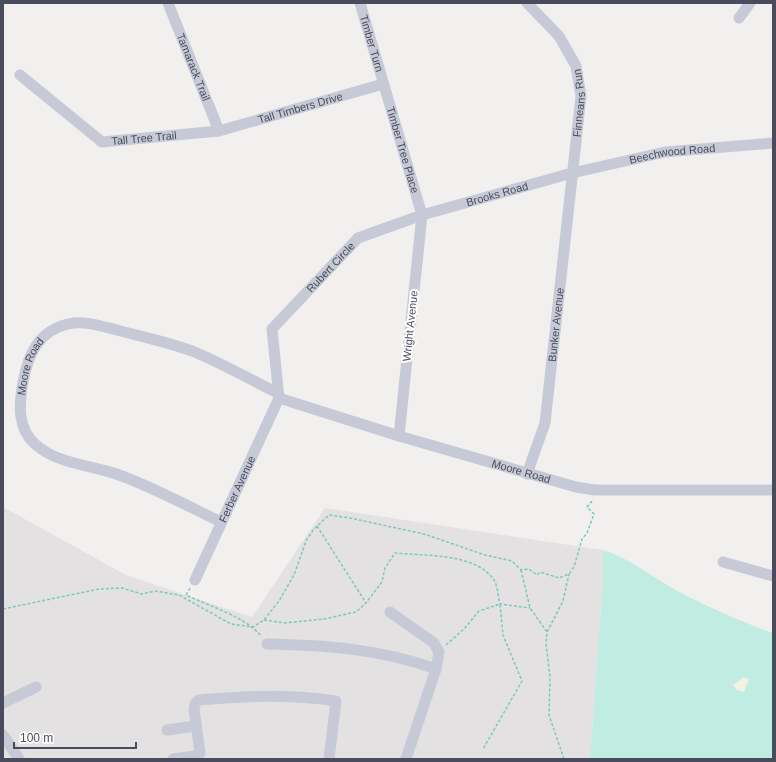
<svg xmlns="http://www.w3.org/2000/svg" width="776" height="762" viewBox="0 0 776 762" font-family="Helvetica,sans-serif">
  <style>
    .education { fill: #e3e1e1 }
    .green { fill: #c1ece1 }
    .sand { fill: #f1f2e1 }
    .lines { fill: none; stroke-linecap: round; stroke-linejoin: round }
    .path { stroke: #7bc8bd; stroke-width: 1.5; stroke-dasharray: 3 2; stroke-linecap: butt }
    .minor { stroke: #c7c9d6; stroke-width: 11 }
    .labels { text-anchor: middle; stroke-width: 4; stroke-linejoin: round; paint-order: stroke }
    .street-label { font-size: 11px; fill: #484c5c; stroke: #fff }
  </style>
  <rect width="100%" height="100%" fill="#f2f0ef"/>
  <!-- education -->
  <polygon class="education" points="3,507 126,575 252,617 325,508 603,550 603,577 590,759 3,759"/>
  <!-- green -->
  <path class="green" d="M603,550C632,559 656,580 683,594C712,609 742,622 773,633V759H590L603,577Z"/>
  <!-- sand -->
  <polygon class="sand" points="744,677 749,679 744,692 737,690 733,685"/>
  <g class="lines">
    <!-- path -->
    <g class="path">
      <polyline points="317,526 366,603"/>
      <polyline points="521,570 530,608 547,632"/>
      <path d="M190,588L186,595C209,606 246,617 261,636"/>
      <polyline points="3,609 99,589 122,588 142,594 155,591 179,595 231,624 253,627 264,620 279,601 294,575 306,541 313,530 329,515 350,518 424,534 485,555 512,561 521,570 529,569 537,575 540,572 559,578 569,574 574,567 582,539 587,533 594,514 587,507 593,500"/>
      <path d="M264,620L285,623L324,619L356,612L366,603L382,582L385,568L395,553C425,556 476,553 494,580C498,586 498,598 500,604L530,608"/>
      <polyline points="446,645 464,629 479,611 500,604 503,635 522,681 483,749"/>
      <polyline points="564,759 549,715 550,677 546,644 547,632 563,601 569,574"/>
    </g>
    <!-- minor -->
    <g class="minor">
      <path id="s1" d="M168,3L219,131"/>
      <path id="s2" d="M360,3L422,215L399,436"/>
      <polyline points="739,18 750,3"/>
      <path id="s3" d="M20,75L102,142L219,131L383,84"/>
      <path id="s4" d="M279,398L399,436L576,487L595,490H773"/>
      <path id="s5" d="M527,474L545,423L581,96L576,66L559,36L527,3"/>
      <path id="s6" d="M221,522C188,506 156,489 122,476C94,465 58,465 35,444C17,428 19,404 23,382C28,355 38,331 68,324C86,320 104,327 121,331C146,338 172,343 197,353C225,365 251,380 278,393"/>
      <polyline points="723,562 773,576"/>
      <path id="s7" d="M195,580L279,398L272,329L358,238L422,215L572,173L665,152L773,143"/>
      <polyline points="390,612 434,643 439,652 436,669"/>
      <path d="M267,644C325,645 381,649 436,669L406,759"/>
      <polyline points="3,703 36,687"/>
      <polyline points="167,730 196,726"/>
      <polyline points="3,735 19,759"/>
      <path d="M173,759L196,756L200,753L194,709L195,704L199,700C245,696 290,694 336,701L329,759"/>
    </g>
  </g>
  <g class="labels">
    <!-- street labels -->
    <g class="street-label">
      <text dy="4" stroke="none"><textPath href="#s2" startOffset="42">Timber Turn</textPath></text>
      <text dy="4" stroke="none"><textPath href="#s1" startOffset="69">Tamarack Trail</textPath></text>
      <text dy="4" stroke="none"><textPath href="#s5" startOffset="376">Finneans Run</textPath></text>
      <text dy="4" stroke="none"><textPath href="#s3" startOffset="308">Tall Timbers Drive</textPath></text>
      <text dy="4" stroke="none"><textPath href="#s3" startOffset="148">Tall Tree Trail</textPath></text>
      <text dy="4" stroke="none"><textPath href="#s2" startOffset="153">Timber Tree Place</textPath></text>
      <text dy="4" stroke="none"><textPath href="#s7" startOffset="721">Beechwood Road</textPath></text>
      <text dy="4" stroke="none"><textPath href="#s7" startOffset="541">Brooks Road</textPath></text>
      <text dy="4" stroke="none"><textPath href="#s7" startOffset="355">Rubert Circle</textPath></text>
      <text dy="4" stroke="none"><textPath href="#s5" startOffset="153">Bunker Avenue</textPath></text>
      <text transform="translate(410 326) rotate(-84)" y="4">Wright Avenue</text>
      <text dy="4" stroke="none"><textPath href="#s6" startOffset="286">Moore Road</textPath></text>
      <text dy="4" stroke="none"><textPath href="#s4" startOffset="253">Moore Road</textPath></text>
      <text dy="4" stroke="none"><textPath href="#s7" startOffset="100">Ferber Avenue</textPath></text>
    </g>
  </g>
  <!-- border -->
  <rect width="776" height="762" fill="none" stroke="#484c5c" stroke-width="8"/>
  <!-- scale -->
  <path d="M14 742v6h122v-6" fill="none" stroke="#484c5c" stroke-width="2"/>
  <text x="20" y="742" font-size="12" fill="#484c5c" stroke="#ffffff" stroke-width="3" paint-order="stroke">100 m</text>
</svg>
